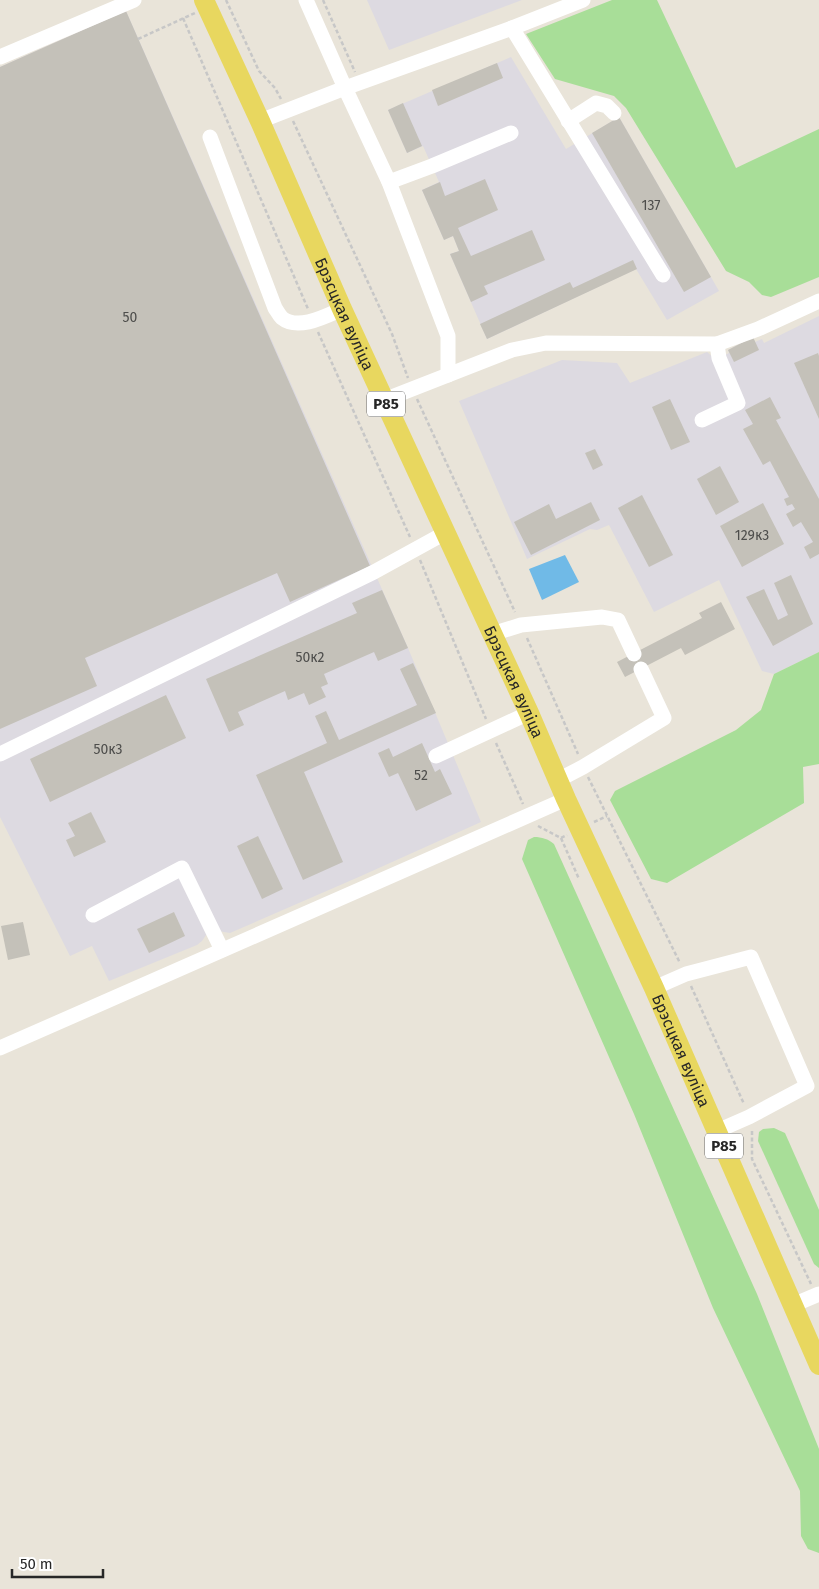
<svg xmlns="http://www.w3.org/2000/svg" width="819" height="1589" viewBox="0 0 819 1589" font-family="'Fira Sans',sans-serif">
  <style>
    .industrial { fill: #dddae1 }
    .green { fill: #a8de98 }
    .water { fill: #70bae7 }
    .building { fill: #c4c1b9 }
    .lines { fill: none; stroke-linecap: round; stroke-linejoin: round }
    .path { stroke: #c7c7c7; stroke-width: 2.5; stroke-dasharray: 4 2.5; stroke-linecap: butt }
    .minor { stroke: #fff; stroke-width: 15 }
    .major { stroke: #e8d75f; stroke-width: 20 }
    .labels { text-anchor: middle; stroke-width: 5; stroke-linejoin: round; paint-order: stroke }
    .number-label { font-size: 14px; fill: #4e4e4c }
    .shield { fill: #fff; stroke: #686868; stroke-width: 1 }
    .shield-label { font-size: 15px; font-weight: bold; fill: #272727 }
    .street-label { font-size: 16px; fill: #272727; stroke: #fff }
  </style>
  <rect width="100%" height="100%" fill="#e9e4d9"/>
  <!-- industrial -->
  <g class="industrial">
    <polygon points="367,0 522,0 389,50"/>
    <polygon points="126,11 408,648 481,822 361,876 230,933 218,931 206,935 202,941 197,945 109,981 92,946 70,956 0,817 0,67"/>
    <polygon points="511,57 566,149 619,117 719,291 667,320 636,269 487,339 450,254 459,251 453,236 444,240 422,190 439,182 423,146 407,153 388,110"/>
    <polygon points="819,316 819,652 774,674 762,671 719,580 654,612 609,525 597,530 590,529 527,559 459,401 562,360 617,363 630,383 707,352 715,359 719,358 729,353 728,350 753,337 755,342 762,339 764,343"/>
  </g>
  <!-- green -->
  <g class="green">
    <polygon points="612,0 657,0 736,168 819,129 819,277 771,297 762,295 749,282 726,271 626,108 614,96 555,79 526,34"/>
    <polygon points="819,652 819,764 803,767 804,803 667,883 651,879 610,800 615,791 736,730 761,710 774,674"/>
    <path d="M534,837C542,837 548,839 554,844L757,1294L819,1449V1553L808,1549L801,1536L800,1491L713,1308L634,1114L522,859L528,840Z"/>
    <polygon points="774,1128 785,1133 819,1210 819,1268 814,1264 758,1141 759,1132 763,1129"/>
  </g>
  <!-- water -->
  <polygon class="water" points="565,555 579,582 542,600 529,569"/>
  <!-- building -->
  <g class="building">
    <polygon points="126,11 370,566 290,602 277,573 85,658 97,686 0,729 0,67"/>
    <polygon points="497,63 503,78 438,106 432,90"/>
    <polygon points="403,103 422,146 407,153 388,110"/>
    <polygon points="619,117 711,277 684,292 592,133"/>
    <polygon points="485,179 498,210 458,228 471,256 532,230 545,260 484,286 488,294 471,302 450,254 459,251 453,236 444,240 422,190 440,182 445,196"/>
    <polygon points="633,260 637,269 487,339 480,324 570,282 573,288"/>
    <polygon points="753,337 759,350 734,362 728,350"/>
    <polygon points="818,353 819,356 819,419 794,363"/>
    <polygon points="770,397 781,418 776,420 819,499 819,554 810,559 804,547 813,542 801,522 793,527 786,514 795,509 792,504 787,506 784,499 789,497 770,461 763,465 743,429 753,424 745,410"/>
    <polygon points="670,399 690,442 671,450 652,407"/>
    <polygon points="595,449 603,465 593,470 585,453"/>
    <polygon points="720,466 739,502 716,515 697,479"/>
    <polygon points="642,495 673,555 649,567 618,508"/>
    <polygon points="591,502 600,520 531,555 514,522 549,504 556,519"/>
    <polygon points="763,503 784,544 742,567 720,526"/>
    <polygon points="791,575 813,624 773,646 746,597 764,589 778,620 788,615 774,583"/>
    <polygon points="382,590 408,648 378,661 374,652 324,674 328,684 321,687 326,697 309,705 304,693 288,700 285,691 238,712 244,725 229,732 206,679 357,613 352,603"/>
    <polygon points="721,602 735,629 685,655 681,648 625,677 617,662 702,618 699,613"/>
    <polygon points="413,663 436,713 304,772 343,862 303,880 256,775 327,743 315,716 326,711 339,740 417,705 400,669"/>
    <polygon points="166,695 186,738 50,802 30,759"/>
    <polygon points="422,743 435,772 440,769 452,794 416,811 398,773 389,777 378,753 389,748 393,757"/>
    <polygon points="91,812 106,842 74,857 66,840 75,836 68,823"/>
    <polygon points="258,836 283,889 262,899 237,846"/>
    <polygon points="174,912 185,936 149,953 137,929"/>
    <polygon points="23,922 30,955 8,960 1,926"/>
  </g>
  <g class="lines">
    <!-- path -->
    <g class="path">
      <polyline points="226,0 259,71 275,88 281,99"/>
      <polyline points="323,0 355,72"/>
      <polyline points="183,18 308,309"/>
      <polyline points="138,39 195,13"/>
      <polyline points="293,121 392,334 408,378"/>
      <polyline points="318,332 410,537"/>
      <polyline points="417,399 515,612"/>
      <polyline points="420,560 486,719"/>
      <polyline points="527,638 578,754"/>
      <polyline points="496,743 523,804"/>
      <polyline points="588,777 680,963"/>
      <polyline points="594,822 607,816"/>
      <polyline points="538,826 561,838 567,835"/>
      <polyline points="561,838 579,879"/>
      <polyline points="691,986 744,1104"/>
      <polyline points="752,1131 752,1159 811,1284"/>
    </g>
    <!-- minor -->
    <g class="minor">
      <polyline points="306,0 345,88 512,28 583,0"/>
      <polyline points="512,28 663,275"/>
      <polyline points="0,57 134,0"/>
      <polyline points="260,121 345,88 389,182 448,336 448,375"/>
      <polyline points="568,121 596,103 607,106 614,113"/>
      <path d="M210,137L275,308C277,311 279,315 282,318C298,331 326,316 342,309"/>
      <polyline points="389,182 432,166 511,133"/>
      <polyline points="384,400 512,350 546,343 717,344 758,329 819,301"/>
      <polyline points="702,420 738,403 719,358 717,344"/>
      <polyline points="492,634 521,625 602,617 618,620 634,654"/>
      <polyline points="0,754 374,572 445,533"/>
      <polyline points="436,756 529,713"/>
      <polyline points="558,780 583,767 664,718 641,669"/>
      <polyline points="93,915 182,868 222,950"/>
      <polyline points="654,988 686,974 751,957 807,1086 749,1117 717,1131"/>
      <polyline points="0,1048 566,799"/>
      <polyline points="793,1305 819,1294"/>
    </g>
    <!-- major -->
    <path class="major" id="s1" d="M204,0L260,121L342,309L529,713L566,799L654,988L819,1365"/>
  </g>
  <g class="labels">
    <!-- number labels -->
    <g class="number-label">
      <text x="651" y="210">137</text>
      <text x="130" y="322">50</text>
      <text x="752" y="540">129к3</text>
      <text x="310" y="662">50к2</text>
      <text x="108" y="754">50к3</text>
      <text x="421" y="780">52</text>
    </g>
    <!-- shield labels -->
    <g class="shield">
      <rect x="367" y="391.5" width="38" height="25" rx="4"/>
      <rect x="705" y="1133.5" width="38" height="25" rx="4"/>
    </g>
    <g class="shield-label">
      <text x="386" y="409">Р85</text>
      <text x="724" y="1151">Р85</text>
    </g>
    <!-- street labels -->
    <g class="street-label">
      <text dy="6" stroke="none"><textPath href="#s1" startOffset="344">Брэсцкая вуліца</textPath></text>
      <text dy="6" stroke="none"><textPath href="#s1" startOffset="749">Брэсцкая вуліца</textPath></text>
      <text dy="6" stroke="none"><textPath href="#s1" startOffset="1154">Брэсцкая вуліца</textPath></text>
    </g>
  </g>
  <!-- scale -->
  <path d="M12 1569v8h91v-8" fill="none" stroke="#272727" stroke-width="2.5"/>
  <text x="20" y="1569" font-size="15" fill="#272727" stroke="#ffffff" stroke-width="4" paint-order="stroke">50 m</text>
</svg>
